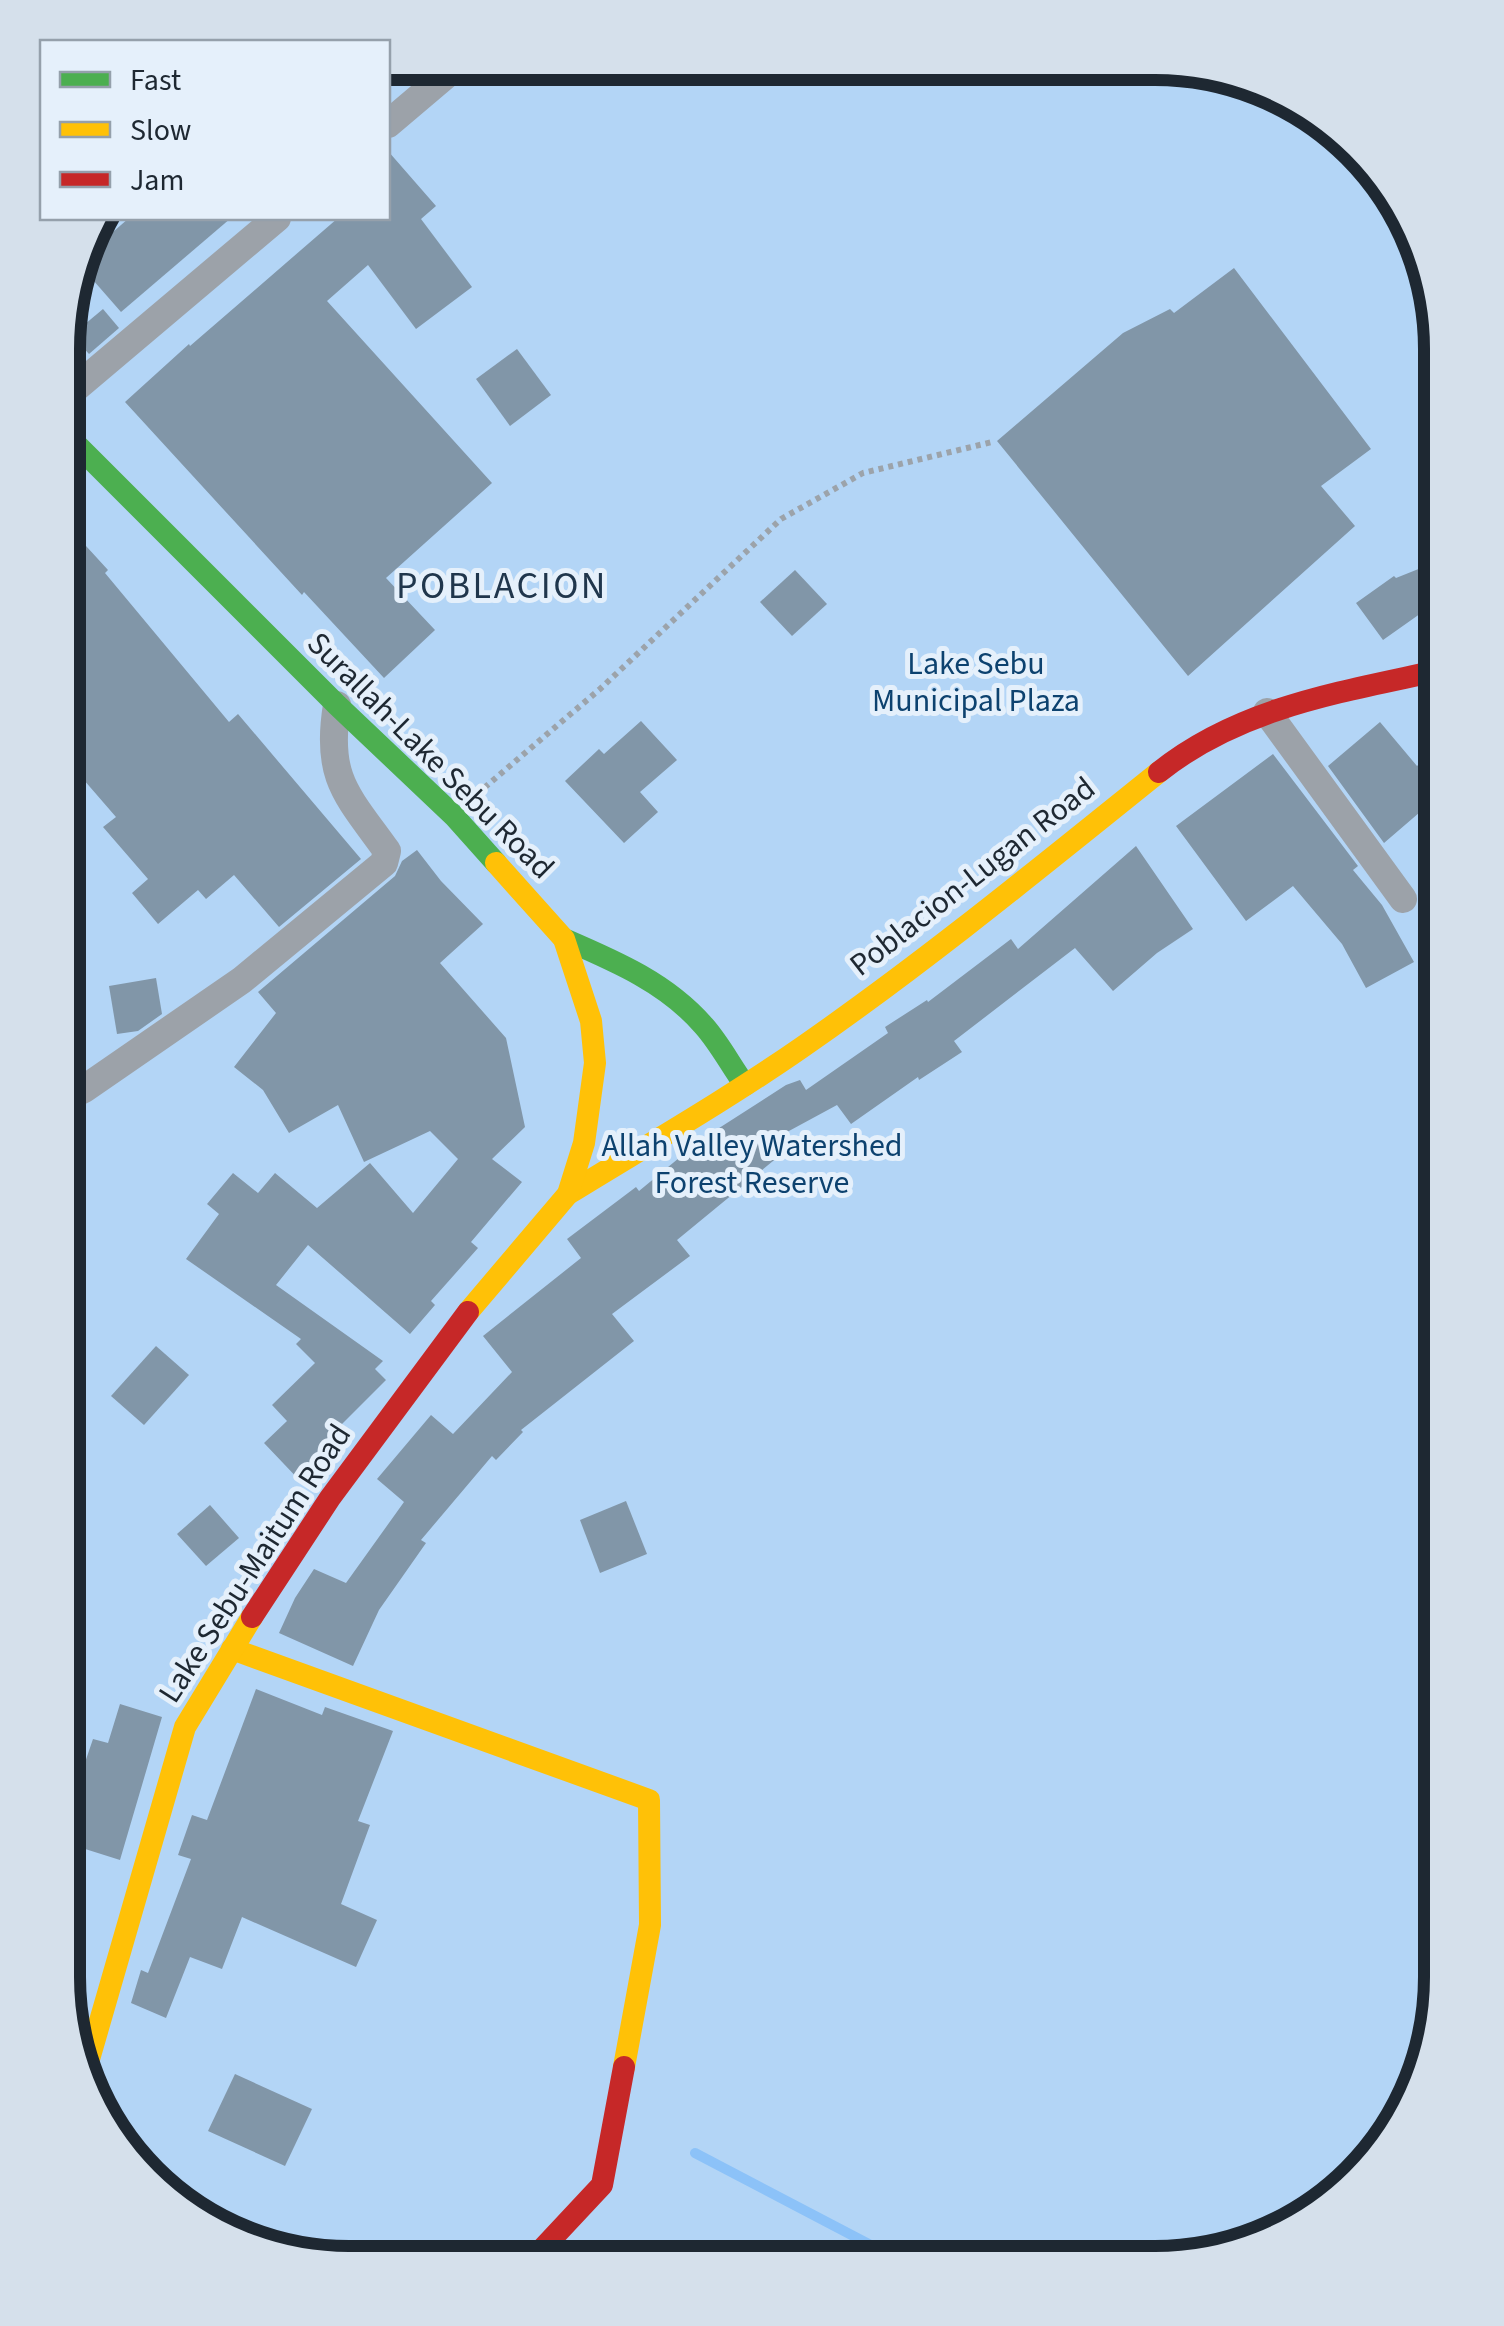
<svg xmlns="http://www.w3.org/2000/svg" width="1504" height="2326" viewBox="0 0 1504 2326" font-family="'Source Sans 3',sans-serif">
  <style>
    .green { fill: #b3d5f6 }
    .lines { fill: none; stroke-linecap: round; stroke-linejoin: round }
    .stream { stroke: #8cc2f8; stroke-width: 10 }
    .building { fill: #8196a8 }
    .path { stroke: #9ca3aa; stroke-width: 6; stroke-dasharray: 5 5; stroke-linecap: butt }
    .street { stroke: #9ca2a9; stroke-width: 28 }
    .fast { stroke: #4caf50; stroke-width: 22 }
    .slow { stroke: #ffc107; stroke-width: 22 }
    .jam { stroke: #c62828; stroke-width: 22 }
    .labels { text-anchor: middle; stroke-width: 10; stroke-linejoin: round; paint-order: stroke }
    .park-label { font-size: 32px; fill: #0d426f; stroke: #e5f0fb }
    .street-label { font-size: 32px; fill: #1e2832; stroke: #e5f0fb }
    .quarter-label { font-size: 38px; letter-spacing: 2.5px; fill: #20364c; stroke: #e5f0fb }
    .rim { fill: none; stroke: #1e2832; stroke-width: 12 }
  </style>
  <rect width="100%" height="100%" fill="#d8e4f0"/>
  <!-- green -->
  <polygon class="green" points="388,63 1193,65 1330,122 1419,239 1441,349 1441,1996 1383,2151 1265,2241 1156,2263 312,2261 175,2205 85,2087 63,1977 65,312 95,218 388,218"/>
  <g class="lines">
    <!-- stream -->
    <polyline class="stream" points="695,2153 905,2263"/>
  </g>
  <!-- building -->
  <g class="building">
    <polygon points="388,151 436,206 421,219 472,287 416,329 368,265 327,301 492,483 386,578 435,630 384,678 304,592 302,595 125,402 189,344 190,346 338,218 388,218"/>
    <polygon points="129,218 231,218 121,312 79,264 81,260"/>
    <polygon points="1234,268 1371,449 1321,486 1355,526 1188,676 997,441 1123,333 1170,309 1174,313"/>
    <polygon points="103,309 119,328 89,354 72,335"/>
    <polygon points="517,349 551,395 510,426 476,379"/>
    <polygon points="65,523 108,570 105,573 229,722 238,714 361,859 279,927 234,875 206,899 198,890 158,924 132,893 148,879 103,827 116,817 64,757"/>
    <polygon points="1441,560 1441,599 1383,640 1356,603 1394,576 1396,578"/>
    <polygon points="795,570 827,604 792,636 760,602"/>
    <polygon points="641,721 677,760 640,792 658,812 624,843 565,781 599,749 604,754"/>
    <polygon points="1380,722 1417,766 1441,745 1441,794 1384,843 1328,766"/>
    <polygon points="1273,754 1358,866 1353,870 1382,905 1414,962 1366,988 1342,944 1293,886 1246,921 1176,826"/>
    <polygon points="1136,846 1193,929 1157,953 1113,991 1075,948 954,1041 962,1052 919,1080 918,1077 851,1124 837,1105 776,1138 784,1152 677,1240 690,1256 612,1314 634,1341 521,1430 523,1432 496,1460 492,1456 421,1540 426,1543 379,1610 353,1666 279,1633 295,1598 314,1569 346,1583 404,1502 377,1479 431,1415 453,1434 512,1372 483,1336 581,1258 567,1239 636,1187 639,1191 702,1139 786,1085 800,1080 806,1090 888,1033 885,1027 927,1000 928,1002 1011,939 1018,949"/>
    <polygon points="417,850 441,881 483,924 440,963 506,1038 525,1127 492,1159 522,1182 471,1242 478,1248 431,1301 435,1305 410,1334 308,1245 276,1285 383,1361 375,1369 386,1380 323,1443 332,1453 303,1484 264,1443 287,1421 272,1405 315,1363 296,1344 301,1339 186,1259 219,1214 207,1204 233,1173 258,1193 275,1173 317,1208 370,1163 413,1213 458,1159 430,1131 364,1162 338,1105 289,1133 263,1090 234,1067 276,1013 258,992 395,876 402,861"/>
    <polygon points="156,978 162,1014 138,1031 117,1034 109,986"/>
    <polygon points="156,1346 189,1375 144,1425 111,1396"/>
    <polygon points="626,1501 647,1554 600,1573 580,1520"/>
    <polygon points="210,1505 239,1538 206,1566 177,1534"/>
    <polygon points="256,1689 322,1715 325,1707 393,1731 358,1821 370,1825 341,1904 377,1920 356,1967 242,1917 222,1969 190,1957 166,2018 131,2003 141,1970 148,1973 191,1859 178,1855 192,1815 207,1820"/>
    <polygon points="120,1704 162,1717 120,1860 63,1842 63,1827 93,1739 108,1743"/>
    <polygon points="235,2074 312,2109 285,2166 208,2131"/>
  </g>
  <g class="lines">
    <!-- path -->
    <polyline class="path" points="477,794 600,689 781,519 863,473 992,442"/>
    <!-- street -->
    <g class="street">
      <polyline points="388,124 460,63"/>
      <polyline points="65,397 277,218"/>
      <polyline points="1267,712 1403,899"/>
      <path d="M64,1099L84,1089L242,980L384,863L387,851C347,795 325,778 337,705"/>
    </g>
    <!-- fast -->
    <g class="fast">
      <polyline points="65,433 337,705 454,816 496,863"/>
      <path d="M564,939C615,961 667,983 704,1026C720,1044 731,1066 745,1085"/>
    </g>
    <!-- slow -->
    <g class="slow">
      <path d="M568,1194C646,1146 726,1100 801,1048C925,962 1042,866 1159,772"/>
      <polyline points="468,1312 568,1194 584,1143 595,1063 591,1021 564,939 496,863"/>
      <polyline points="232,1649 649,1800 650,1925 624,2067"/>
      <polyline points="83,2080 185,1727 252,1617"/>
    </g>
    <!-- jam -->
    <g class="jam">
      <path d="M1159,772C1240,707 1342,692 1441,670"/>
      <polyline points="252,1617 330,1498 468,1312"/>
      <polyline points="530,2262 602,2185 624,2067"/>
    </g>
  </g>
  <g class="labels">
    <!-- park labels -->
    <g class="park-label">
      <text x="976" y="674">Lake Sebu<tspan x="976" dy="37">Municipal Plaza</tspan></text>
      <text x="752" y="1156">Allah Valley Watershed<tspan x="752" dy="37">Forest Reserve</tspan></text>
    </g>
    <!-- street labels -->
    <g class="street-label">
      <text transform="translate(431 755) rotate(45)" y="11">Surallah-Lake Sebu Road</text>
      <text transform="translate(972 876) rotate(-38)" y="11">Poblacion-Lugan Road</text>
      <text transform="translate(254 1563) rotate(-57)" y="11">Lake Sebu-Maitum Road</text>
    </g>
    <!-- quarter labels -->
    <g class="quarter-label">
      <text x="502" y="598">POBLACION</text>
    </g>
  </g>
  <!-- crop -->
  <path d="M0 0H1504V2326H0ZM349 80H1155A269 269 0 0 1 1424 349V1977A269 269 0 0 1 1155 2246H349A269 269 0 0 1 80 1977V349A269 269 0 0 1 349 80Z" fill="#d5e0eb" fill-rule="evenodd"/>
  <path class="rim" d="M349 80H1155A269 269 0 0 1 1424 349V1977A269 269 0 0 1 1155 2246H349A269 269 0 0 1 80 1977V349A269 269 0 0 1 349 80Z"/>
  <!-- legend -->
  <rect x="40" y="40" width="350" height="180" fill="#e5f0fb" stroke="#95a0ab" stroke-width="2.5"/>
  <rect x="60" y="72" width="50" height="15" fill="#4caf50" stroke="#95a0ab" stroke-width="2.5"/>
  <text x="130" y="90" font-size="30" fill="#1e2832">Fast</text>
  <rect x="60" y="122" width="50" height="15" fill="#ffc107" stroke="#95a0ab" stroke-width="2.5"/>
  <text x="130" y="140" font-size="30" fill="#1e2832">Slow</text>
  <rect x="60" y="172" width="50" height="15" fill="#c62828" stroke="#95a0ab" stroke-width="2.5"/>
  <text x="130" y="190" font-size="30" fill="#1e2832">Jam</text>
</svg>
